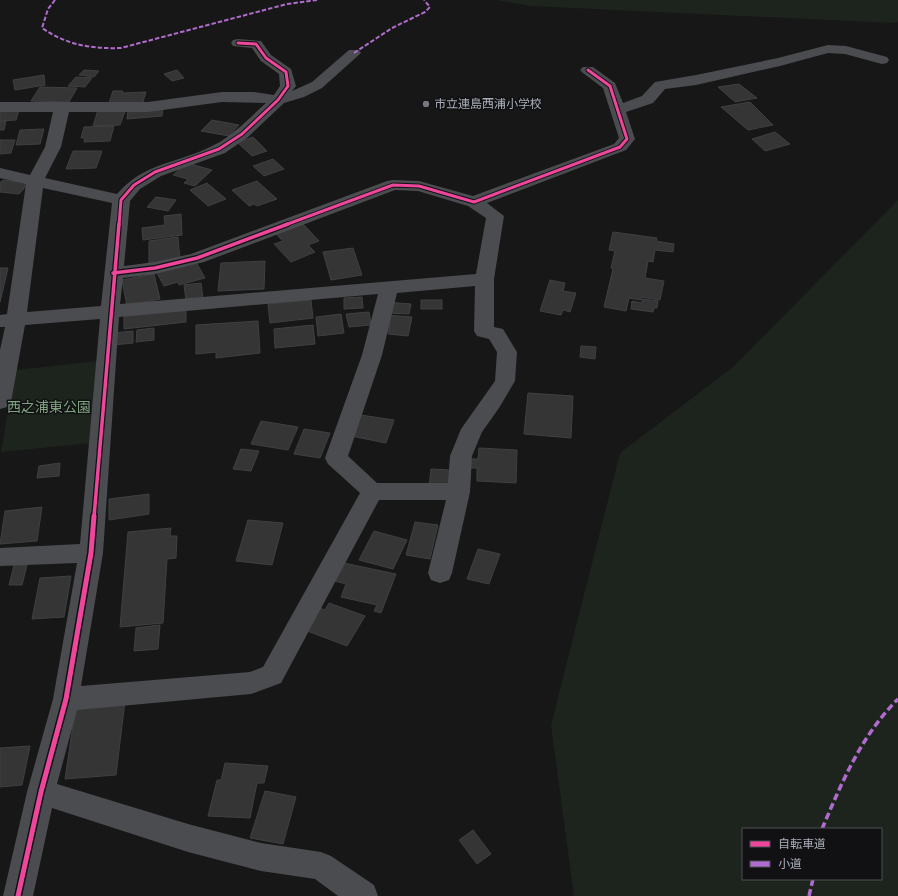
<svg xmlns="http://www.w3.org/2000/svg" width="898" height="896" viewBox="0 0 898 896" font-family="'Open Sans','Noto Sans JP',sans-serif">
  <style>
    .green { fill: #1d241e; fill-rule: evenodd }
    .building { fill: #353536; stroke: #3f4043 }
    .lines { fill: none; stroke-linecap: round; stroke-linejoin: round }
    .street { fill: #4b4c50; fill-rule: evenodd }
    .quiet-far1 { stroke: #b06ccc; stroke-width: 2; stroke-dasharray: 4.5 2; stroke-linecap: butt }
    .quiet { stroke: #b06ccc; stroke-width: 3.5; stroke-dasharray: 7 3.5; stroke-linecap: butt }
    .cycleway-far2-casing { stroke: #111113; stroke-width: 5 }
    .cycleway-far1-casing { stroke: #111113; stroke-width: 6 }
    .cycleway-casing { stroke: #111113; stroke-width: 8 }
    .cycleway-far2 { stroke: #ed469a; stroke-width: 3 }
    .cycleway-far1 { stroke: #ed469a; stroke-width: 3.5 }
    .cycleway { stroke: #ed469a; stroke-width: 5 }
    .poi-dot { fill: #757880; stroke: #111113; stroke-width: 1.5 }
    .labels { text-anchor: middle; stroke-width: 3; stroke-linejoin: round; paint-order: stroke }
    .far-poi-label { font-size: 12px; fill: #a8adb8; stroke: #111113; text-anchor: start }
    .park-label { font-size: 14px; fill: #7fa381; stroke: #111113 }
  </style>
  <rect width="100%" height="100%" fill="#171717"/>
  <!-- green -->
  <g class="green">
    <polygon points="496,0 898,0 898,22 895,23 530,6"/>
    <path d="M898,200V896H574L551,725L620,453L733,367ZM743,829H881V879H743Z"/>
    <polygon points="98,361 91,443 1,452 15,370"/>
  </g>
  <!-- building -->
  <g class="building">
    <polygon points="84,70 99,71 94,77 79,75"/>
    <polygon points="177,70 184,78 172,81 164,74"/>
    <polygon points="44,75 45,85 15,90 13,80"/>
    <polygon points="76,77 92,78 85,87 68,86"/>
    <polygon points="739,84 757,98 735,102 718,87"/>
    <polygon points="40,87 77,88 69,102 31,101"/>
    <polygon points="113,91 123,91 122,93 146,92 142,105 108,106"/>
    <polygon points="750,102 773,125 748,130 721,107"/>
    <polygon points="163,107 162,116 127,119 128,110"/>
    <polygon points="126,109 120,125 93,126 98,110"/>
    <polygon points="19,110 16,120 0,121 0,111"/>
    <polygon points="212,120 239,125 229,136 201,131"/>
    <polygon points="6,121 4,130 0,130 0,122"/>
    <polygon points="114,126 110,141 84,142 85,138 81,138 84,127"/>
    <polygon points="44,129 40,144 16,145 20,130"/>
    <polygon points="775,132 790,144 765,151 752,139"/>
    <polygon points="253,137 267,151 252,156 237,142"/>
    <polygon points="0,140 15,140 11,153 0,154"/>
    <polygon points="73,151 102,151 96,168 66,169"/>
    <polygon points="273,159 284,169 264,176 253,166"/>
    <polygon points="187,163 212,170 195,186 184,183 188,179 173,175"/>
    <polygon points="3,180 29,183 19,194 0,192 0,183"/>
    <polygon points="257,181 277,199 257,206 254,204 249,206 232,190"/>
    <polygon points="207,183 226,199 208,206 190,190"/>
    <polygon points="156,197 176,200 168,211 147,207"/>
    <polygon points="181,214 182,235 143,240 142,228 165,225 164,216"/>
    <polygon points="303,224 319,241 308,245 315,252 291,262 274,244 283,241 276,234"/>
    <polygon points="613,232 657,238 656,241 674,244 673,252 655,250 653,262 648,261 645,278 664,281 660,300 641,297 641,300 629,298 626,311 604,307 613,269 611,268 615,251 609,250"/>
    <polygon points="178,237 180,261 149,264 149,241"/>
    <polygon points="353,248 362,275 331,280 323,252"/>
    <polygon points="265,261 264,289 218,291 221,263"/>
    <polygon points="196,262 205,278 179,285 178,282 164,286 157,273"/>
    <polygon points="0,268 8,268 0,302"/>
    <polygon points="154,274 160,299 127,306 122,280"/>
    <polygon points="550,280 565,283 563,291 576,293 570,312 563,310 561,315 540,311"/>
    <polygon points="201,283 203,298 186,300 184,285"/>
    <polygon points="362,297 363,308 344,309 344,298"/>
    <polygon points="642,299 658,301 657,308 654,308 653,312 631,309 632,301 642,303"/>
    <polygon points="311,300 313,318 270,323 268,304"/>
    <rect x="421" y="300" width="21" height="9"/>
    <polygon points="387,302 411,304 409,314 385,313"/>
    <polygon points="186,310 186,322 124,329 124,316"/>
    <polygon points="369,312 371,325 349,327 346,314"/>
    <polygon points="341,314 344,333 318,336 316,317"/>
    <polygon points="386,315 412,317 408,336 388,334 390,324 384,324"/>
    <polygon points="258,321 260,353 216,358 216,352 196,354 196,325"/>
    <polygon points="313,325 315,344 275,348 274,329"/>
    <polygon points="154,328 154,340 136,342 137,330"/>
    <polygon points="133,331 133,343 113,345 113,333"/>
    <polygon points="581,346 596,347 595,359 580,357"/>
    <polygon points="528,393 573,396 571,438 524,434"/>
    <polygon points="354,414 394,420 386,443 346,435"/>
    <polygon points="261,421 298,427 288,450 251,444"/>
    <polygon points="304,429 330,433 320,458 294,454"/>
    <polygon points="479,448 517,450 516,483 477,481 477,468 469,468 470,459 478,459"/>
    <polygon points="241,449 259,451 251,471 233,469"/>
    <polygon points="60,463 59,476 37,478 39,466"/>
    <polygon points="431,469 450,470 448,488 429,487"/>
    <polygon points="149,494 149,514 109,520 109,499"/>
    <polygon points="42,507 37,541 0,544 5,511"/>
    <polygon points="248,520 283,523 272,565 236,561"/>
    <polygon points="415,522 438,525 430,559 406,555"/>
    <polygon points="171,528 170,536 177,536 176,558 167,559 163,623 120,627 128,532"/>
    <polygon points="374,531 407,540 393,569 359,560"/>
    <polygon points="478,549 500,554 489,584 467,579"/>
    <polygon points="339,562 396,574 381,613 374,611 377,605 341,597 346,584 331,580"/>
    <polygon points="14,565 27,565 22,585 9,585"/>
    <polygon points="71,576 64,617 32,619 40,578"/>
    <polygon points="329,603 365,616 347,646 302,629 316,607 325,610"/>
    <polygon points="160,625 158,649 134,651 136,628"/>
    <polygon points="125,701 116,775 65,779 76,705"/>
    <polygon points="30,746 22,785 0,787 0,748"/>
    <polygon points="225,763 268,766 264,783 257,783 250,818 208,816 217,780 221,780"/>
    <polygon points="265,791 296,797 283,844 250,838"/>
    <polygon points="473,830 491,854 477,864 459,840"/>
  </g>
  <g class="lines">
    <!-- street -->
    <path class="street" d="M238,39L261,41L271,55L291,69L296,86L292,91L312,82L349,50H359L361,53L322,88L304,97L284,103L248,137L225,153L161,176L140,189L130,201L124,266L155,262L191,254L387,181L393,180L419,181L473,196L614,144L619,138L603,88L583,73L580,70L583,67H593L615,83L623,103L642,96L655,82L696,75L778,58L828,45L846,46L887,57L889,60L887,63L882,64L845,54L828,53L780,66L696,85L665,89L653,103L626,112L635,139L626,150L487,203L504,216L494,279V327L503,329L517,352L515,381L499,408L482,432L472,456L470,492L452,573L449,580L440,583L431,580L428,573L446,500H379L281,683L251,694L77,710L57,784L188,824L261,843L321,852L331,856L374,885L378,896H338L315,879L261,871L188,852L52,808L33,896H3L27,792L53,699L77,563L0,566V548L80,544L100,319L25,325L11,402L7,407L0,409V350L5,327H0V315L7,314L26,184L0,178V168L30,175L45,147L53,112H0V102H148L222,92H254L274,95L280,86L279,74L261,61L252,48L233,46L231,43L233,40ZM222,102L266,103C249,118 234,135 214,145C178,164 146,161 117,194L45,178L61,147L69,112H148ZM43,188L112,203L101,306L27,312ZM395,190L418,191L468,206L486,218L476,274L120,304L123,278L155,274L204,262ZM475,286L474,331L477,336L489,339L497,352L495,381L461,429L450,456L448,483H377L348,456L382,355L397,293ZM378,294L362,355L325,458L328,464L360,493L263,667L250,672L81,686L103,553L119,317Z"/>
    <!-- quiet-far1 -->
    <g class="quiet-far1">
      <path d="M55,0L48,9L42,28C67,45 91,49 121,48L287,4L317,0"/>
      <polyline points="354,53 392,28 425,12 430,7 424,0"/>
    </g>
    <!-- quiet -->
    <g class="quiet">
      <path d="M822,829C842,782 861,736 898,699"/>
      <polyline points="809,896 813,879"/>
    </g>
    <!-- cycleway-far2 casing -->
    <g class="cycleway-far2-casing">
      <g id="cycleway-far2">
        <polyline points="119,225 121,200 134,185 155,172 219,149 242,134 278,100 288,86 286,72 266,58 256,44 238,43"/>
        <polyline points="285,225 393,185 419,186 474,202 620,147 627,139 610,86 588,70"/>
      </g>
    </g>
    <!-- cycleway-far1 casing -->
    <g class="cycleway-far1-casing">
      <g id="cycleway-far1">
        <polyline points="113,273 155,268 197,258 288,224"/>
        <polyline points="94,517 119,224"/>
      </g>
    </g>
    <!-- cycleway casing -->
    <g class="cycleway-casing">
      <polyline id="cycleway" points="18,896 41,792 66,699 91,553 94,516"/>
    </g>
    <!-- cycleway-far2 -->
    <use href="#cycleway-far2" class="cycleway-far2"/>
    <!-- cycleway-far1 -->
    <use href="#cycleway-far1" class="cycleway-far1"/>
    <!-- cycleway -->
    <use href="#cycleway" class="cycleway"/>
  </g>
  <!-- markers -->
  <circle class="poi-dot" cx="426" cy="104" r="4"/>
  <g class="labels">
    <!-- far-poi labels -->
    <g class="far-poi-label">
      <text x="434" y="108">市立連島西浦小学校</text>
    </g>
    <!-- park labels -->
    <g class="park-label">
      <text x="49" y="412">西之浦東公園</text>
    </g>
  </g>
  <!-- legend -->
  <rect x="742" y="828" width="140" height="52" fill="#111113" stroke="#4d4f55"/>
  <rect x="750" y="841" width="20" height="6" fill="#ed469a" stroke="#4d4f55"/>
  <text x="778" y="848" font-size="12" fill="#a8adb8">自転車道</text>
  <rect x="750" y="861" width="20" height="6" fill="#b06ccc" stroke="#4d4f55"/>
  <text x="778" y="868" font-size="12" fill="#a8adb8">小道</text>
</svg>
